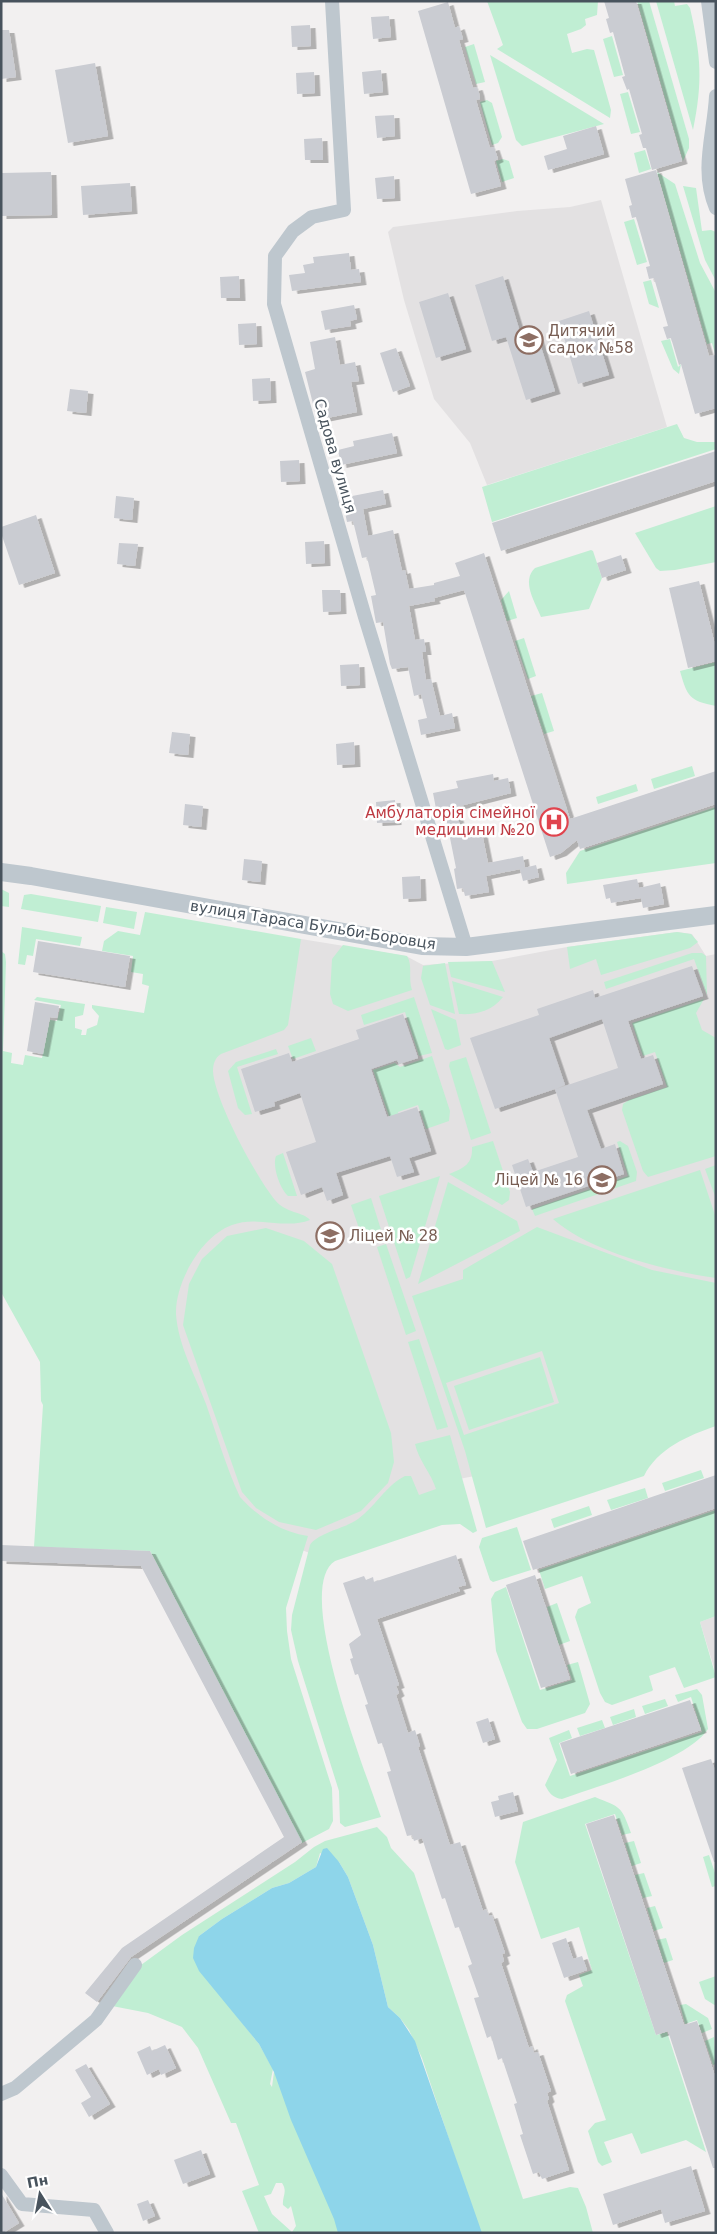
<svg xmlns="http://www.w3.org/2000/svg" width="717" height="2234" viewBox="0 0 717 2234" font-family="'DejaVu Sans',sans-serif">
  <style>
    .education { fill: #e3e1e2 }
    .green { fill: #c0eed3; fill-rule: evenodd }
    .water { fill: #8ed5ea }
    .building { fill: #caccd2; fill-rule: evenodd; filter: url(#shadow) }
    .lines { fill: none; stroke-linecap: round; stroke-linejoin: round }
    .minor { stroke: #bec7ce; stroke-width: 14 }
    .tertiary { stroke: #bec7ce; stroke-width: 18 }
    .labels { text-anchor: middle; stroke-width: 5; stroke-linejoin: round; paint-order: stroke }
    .education-label { font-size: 15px; fill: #785e54; stroke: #fff; text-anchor: start }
    .street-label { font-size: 15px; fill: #48535d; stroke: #fff }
    .health-label { font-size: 15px; fill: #be3a42; stroke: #fff; text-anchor: end }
  </style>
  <defs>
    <filter id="shadow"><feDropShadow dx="5.5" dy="3" stdDeviation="0" flood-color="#0004"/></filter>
  </defs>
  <rect width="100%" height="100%" fill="#f2f0f0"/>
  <!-- education -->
  <g class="education">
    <polygon points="601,200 667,427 487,485 470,443 434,399 404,300 388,232 393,227 517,211 570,207"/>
    <polygon points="677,932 692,934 706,956 716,954 716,1368 549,1462 459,1479 333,1562 260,1534 229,1516 156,1308 161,1103 301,939 406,956 423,965 492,961 567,947"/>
    <polygon points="716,1616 716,1674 700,1622"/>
  </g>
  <!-- green -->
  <g class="green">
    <polygon points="487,1 598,1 597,15 585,19 586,25 581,29 567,34 572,53 587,49 594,50 611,110 610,118 497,49 503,45"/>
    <polygon points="637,1 649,1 689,139 689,148 683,161"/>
    <path d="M656,1H674L675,6L687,4L690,8C701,56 703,81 693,130Z"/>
    <polygon points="612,36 623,75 614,77 603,39"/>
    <polygon points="474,44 485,82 476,84 465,47"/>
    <polygon points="490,55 604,124 522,146 516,140"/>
    <polygon points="628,92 640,132 631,134 620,94"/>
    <polygon points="487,100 492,103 502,137 498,143 492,145 480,102"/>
    <polygon points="645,150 651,169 639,173 634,153"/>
    <polygon points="503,159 509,161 514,178 502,182 496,161"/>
    <polygon points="657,172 675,184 700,263 716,293 716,357 712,343 707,344"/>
    <polygon points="683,186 696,188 702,231 711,230 716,232 716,281 705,260"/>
    <polygon points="634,219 647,262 637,265 624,222"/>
    <polygon points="651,280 659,308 649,304 643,282"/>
    <polygon points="670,339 678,367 681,364 679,374 673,369 661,341"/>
    <polygon points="677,424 684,438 697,442 716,442 716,449 492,522 482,487"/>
    <polygon points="716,506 716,562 675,570 660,571 656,568 635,533"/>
    <path d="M591,550L593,551L602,578L589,609L541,617C535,602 521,581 535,568Z"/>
    <polygon points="509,591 517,618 507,621 501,600"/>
    <polygon points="524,638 536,676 528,679 515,641"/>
    <path d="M716,662V706C689,701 687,696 680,671Z"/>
    <polygon points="542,693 554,731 544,734 531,696"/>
    <polygon points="692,766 695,776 654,789 651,779"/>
    <polygon points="636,784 638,791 598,804 596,797"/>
    <polygon points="716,807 716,863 567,884 566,873 580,851"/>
    <polygon points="1,889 9,893 9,907 1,906"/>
    <polygon points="31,894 101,906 98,922 21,909 24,895"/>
    <polygon points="106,907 137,912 134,929 103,923"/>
    <path d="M145,912L301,939L288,1025L284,1030L221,1054C215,1058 213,1064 213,1071C214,1099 256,1177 275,1200C285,1213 304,1212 310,1220C285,1230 257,1215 232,1225C201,1236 175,1283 176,1314C178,1345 195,1375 206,1404C217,1435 226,1467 240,1497C258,1517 281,1532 308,1536L286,1608L287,1631L291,1659L332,1788L333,1821L329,1829L302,1843L150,1551L34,1547L43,1405L41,1401L40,1362L1,1292V951L5,954L6,962L3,1051L12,1053L11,1063L23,1065L25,1055L42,1058L50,1020L57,1021L61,1005L34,1000L37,997L85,1004L83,1015L75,1017V1028L82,1030L81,1035H86L87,1029L97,1025L99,1016L92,1008V1005L144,1013L149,986L142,984L143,974L131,972L133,956L102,951L104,941L118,931L140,935Z"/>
    <polygon points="22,927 82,937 80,946 36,939 33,956 27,955 25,965 18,964"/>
    <polygon points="677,932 691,934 698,942 690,948 601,975 596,959 570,969 567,947"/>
    <path d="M343,945L407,956C413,965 408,979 412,990L348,1011L333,1004L330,994L332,959Z"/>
    <polygon points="692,953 702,953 706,956 707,995 694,959 606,989 604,982"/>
    <polygon points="492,961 505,992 451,977 448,962"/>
    <polygon points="445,963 455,1014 430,1005 421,978 423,966"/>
    <path d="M452,981L503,997C492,1011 477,1015 459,1014Z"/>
    <polygon points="414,997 432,1053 419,1056 405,1012 364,1025 361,1015"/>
    <polygon points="704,999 696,1013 702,1030 716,1038 716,1156 648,1177 643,1171 622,1110 623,1104 629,1100 667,1087 655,1052 643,1056 632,1023"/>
    <polygon points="431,1009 456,1020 461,1045 448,1050 445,1049"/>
    <polygon points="311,1038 316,1051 293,1059 288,1046"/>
    <polygon points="276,1049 278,1054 237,1067 252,1114 245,1115 238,1108 228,1071 236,1062"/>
    <polygon points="432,1056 450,1111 449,1121 426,1129 418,1105 398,1112 399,1116 390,1119 373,1070 395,1063 400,1067"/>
    <polygon points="466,1057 491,1133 471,1140 449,1066 450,1062"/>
    <path d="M493,1141L510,1192L509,1200L502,1205L449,1174C464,1168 473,1164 472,1147Z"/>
    <polygon points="620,1141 628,1146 637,1172 636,1181 535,1216 532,1209 628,1176 617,1142"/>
    <path d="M283,1153L297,1196H288C280,1189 272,1166 276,1156Z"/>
    <polygon points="716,1165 716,1196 715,1196 705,1169"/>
    <path d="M700,1170L716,1218V1278C667,1271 590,1252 553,1219Z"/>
    <polygon points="440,1176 410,1277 406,1279 379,1196"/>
    <polygon points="448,1182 517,1221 520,1231 418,1284"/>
    <polygon points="371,1198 383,1236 364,1243 351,1205"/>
    <path d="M537,1227L652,1270L716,1283V1426C689,1435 657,1449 644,1476L486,1528L465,1451L412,1296L463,1279V1270ZM542,1351L559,1403L464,1435L446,1383Z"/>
    <polygon points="266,1228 304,1241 332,1264 391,1433 394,1462 388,1483 361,1511 316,1530 279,1522 256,1508 242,1492 183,1325 189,1284 202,1259 227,1236"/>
    <polygon points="386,1244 416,1331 406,1335 377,1247"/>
    <polygon points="419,1339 448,1427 437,1430 408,1342"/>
    <polygon points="540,1357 554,1402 469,1430 454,1386"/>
    <path d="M450,1435L477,1531L473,1533L460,1524L442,1525L335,1561C292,1588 367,1776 381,1817L345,1827L340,1823L339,1791L298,1661L291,1630L292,1615L310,1545C318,1533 342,1529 355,1521C374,1509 385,1486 405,1476H411L419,1495L436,1489C431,1473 419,1461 415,1444Z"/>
    <polygon points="701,1470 704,1478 665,1491 662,1483"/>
    <polygon points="645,1488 648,1498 611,1510 607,1500"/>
    <polygon points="589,1506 592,1515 554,1528 551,1519"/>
    <polygon points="716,1510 716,1616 700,1622 716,1677 684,1688 675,1667 649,1676 653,1690 652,1691 612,1705 605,1702 600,1693 575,1617 578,1609 591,1603 582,1576 545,1589 539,1570"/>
    <polygon points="517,1527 531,1570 493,1582 490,1580 479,1547 482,1538"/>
    <polygon points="506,1587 540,1690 572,1680 567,1665 578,1662 590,1704 585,1713 537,1729 527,1729 522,1722 496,1651 491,1599 495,1592"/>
    <polygon points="557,1603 570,1641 559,1645 547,1607"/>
    <path d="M697,1689L702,1695L708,1729C687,1761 598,1786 562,1799C553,1798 549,1793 545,1785L557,1760L549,1738L569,1730L572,1738L559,1743L570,1776L702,1732L691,1697L678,1702L675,1695Z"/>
    <polygon points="665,1699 668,1706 645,1714 642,1706"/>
    <polygon points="634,1709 636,1717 613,1725 610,1717"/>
    <polygon points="602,1720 605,1728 580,1736 577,1728"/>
    <path d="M595,1797C621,1808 621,1805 631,1833L622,1835L615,1814L585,1824L656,2035L667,2032L706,2152L686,2140L641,2154L632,2133L604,2142L612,2162L602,2166L598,2162L588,2131L595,2123L606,2120L565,2001L567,1995L583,1986L579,1975L592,1970L579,1927L541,1939L515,1862L523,1822Z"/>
    <path d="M377,1827L387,1837L391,1848L414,1873L523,2199L570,2187L578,2188L586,2207L593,2233H259L242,2191L259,2185L236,2123H231L198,2048L182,2027L148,2013L107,2005L141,1965L182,1935L295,1862L314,1847L325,1841ZM320,1853L339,1862L348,1877L373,1945L388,2007L400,2018L409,2030L422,2058L472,2208L274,2072L272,2087L270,2084L273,2069L259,2044L231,2009L199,1936L222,1919L272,1888L289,1883L316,1867ZM276,2183H282C288,2192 282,2196 283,2205L288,2209L291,2206L296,2226L292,2232L272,2214L264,2196L271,2194Z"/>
    <polygon points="634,1841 641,1863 632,1866 625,1843"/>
    <polygon points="709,1855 716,1876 716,1886 712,1887 703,1857"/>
    <polygon points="644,1873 652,1896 643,1898 635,1875"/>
    <polygon points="655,1906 663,1928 654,1931 647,1908"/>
    <polygon points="666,1938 673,1960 664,1963 657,1940"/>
    <polygon points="716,1976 716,2006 705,1999 699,1982"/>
    <polygon points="686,2004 708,2018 712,2029 702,2033 697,2020 685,2024 680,2005"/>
    <polygon points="714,2037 716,2064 713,2065 705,2041"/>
  </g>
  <!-- water -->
  <polygon class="water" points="327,1848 339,1862 348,1877 373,1945 388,2007 400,2018 415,2041 482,2233 338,2233 334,2219 291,2120 274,2072 259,2044 199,1971 193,1958 194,1948 199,1936 222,1919 272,1888 289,1883 316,1867 323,1849"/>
  <!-- building -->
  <g class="building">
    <polygon points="604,1 636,1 682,161 652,170 646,148 643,148 639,135 642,134 629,89 627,90 622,77 625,76 613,32 610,33 606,19 609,18"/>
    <polygon points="448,2 455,28 459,26 461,32 463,39 459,40 473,88 477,87 479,93 480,99 476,100 490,148 494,147 498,159 494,161 501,186 471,194 418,11"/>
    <polygon points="389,16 391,37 373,39 371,17"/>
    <polygon points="310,25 311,46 292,47 291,26"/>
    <polygon points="1,30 9,30 16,77 1,79"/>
    <polygon points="95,63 108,136 68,143 55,70"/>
    <polygon points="381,70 383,92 364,94 362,72"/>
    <polygon points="314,72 315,93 297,94 296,73"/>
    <polygon points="394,115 395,136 377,138 375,116"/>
    <polygon points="596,126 604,154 548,170 544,156 567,149 563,136"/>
    <polygon points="322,138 323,160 305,160 304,139"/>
    <polygon points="656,170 709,356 716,355 716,408 695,414 681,364 679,365 671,338 667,339 663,327 668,326 654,278 649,279 646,267 650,266 636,217 632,218 629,206 632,205 625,179"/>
    <polygon points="51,172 52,215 1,216 1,173"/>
    <polygon points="394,176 395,198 377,199 375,178"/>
    <polygon points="130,183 132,211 83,215 81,186"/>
    <polygon points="349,253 351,270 359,269 361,282 292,291 289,275 305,273 303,265 314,263 313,257"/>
    <polygon points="239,276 240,298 221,298 220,277"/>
    <polygon points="503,276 520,332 535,328 555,391 526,400 506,337 492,341 475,285"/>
    <polygon points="448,293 466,349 436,358 419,302"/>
    <polygon points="354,305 357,319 350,321 351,326 325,330 321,311"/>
    <polygon points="589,311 609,375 578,384 559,321"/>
    <polygon points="256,323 257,344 239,345 238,324"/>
    <polygon points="335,337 340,365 355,362 359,381 351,382 357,412 317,420 305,372 315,369 310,342"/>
    <polygon points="396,348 410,386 393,392 380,353"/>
    <polygon points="270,378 271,400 253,401 252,379"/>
    <polygon points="70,389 88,391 86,413 67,411"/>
    <polygon points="392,433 397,453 341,465 338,450 354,446 353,441"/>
    <polygon points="716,451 716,481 501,551 492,523"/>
    <polygon points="299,460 300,481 281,482 280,461"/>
    <polygon points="383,490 386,504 363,509 368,536 393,530 402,571 405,570 409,589 434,585 434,583 460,576 455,563 484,553 570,819 716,771 716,804 580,849 577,840 561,853 550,857 464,590 434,598 435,601 409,606 415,640 424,639 426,652 422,652 426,680 431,679 440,716 452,713 455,728 421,735 418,720 427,718 421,694 414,696 408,667 392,669 390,664 383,622 376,623 371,596 376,595 367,557 362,558 353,521 347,522 342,498"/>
    <polygon points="116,496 134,498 132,520 114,518"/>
    <polygon points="36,515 55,573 19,585 1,533 1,527"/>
    <polygon points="324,541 325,563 306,564 305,542"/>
    <polygon points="119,543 138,544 135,566 117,564"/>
    <polygon points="621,555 626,570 602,578 597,563"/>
    <polygon points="699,581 716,649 716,661 688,668 669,588"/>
    <polygon points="322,590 340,590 341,611 323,612"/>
    <polygon points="359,664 360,685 341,686 340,665"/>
    <polygon points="172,732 190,734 188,755 169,753"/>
    <polygon points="354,742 355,764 337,765 336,744"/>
    <polygon points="493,774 494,781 508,778 511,793 456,807 461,832 481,828 488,863 523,856 525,868 486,876 489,892 465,896 463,888 457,889 454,869 456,868 445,813 437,814 433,793 458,788 456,781"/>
    <polygon points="395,800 396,822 377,823 376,802"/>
    <polygon points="185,804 203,806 201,827 183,825"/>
    <polygon points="244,859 262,861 260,882 242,880"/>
    <polygon points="536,865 539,877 523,881 520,869"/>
    <polygon points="420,876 421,898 403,899 402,877"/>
    <polygon points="637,879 639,888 660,883 664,904 643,908 641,898 611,903 610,898 606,899 603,885"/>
    <polygon points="38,941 130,956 125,987 33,972"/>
    <path d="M692,966L703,996L628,1021L641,1059L653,1055L663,1084L587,1110L601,1149L615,1144L624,1174L526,1207L512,1165L528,1159L533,1172L578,1157L555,1089L495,1109L470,1038L539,1015L537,1009L593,990L595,998ZM602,1019L618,1068L556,1089L565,1085L549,1038Z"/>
    <polygon points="35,1002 59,1006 57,1018 50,1017 43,1054 27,1051"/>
    <polygon points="403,1014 418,1058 399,1064 397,1060 371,1069 387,1117 417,1107 431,1151 409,1158 414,1172 397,1177 390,1156 336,1173 343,1195 327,1201 322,1187 301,1195 286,1152 316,1142 300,1093 274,1102 275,1106 255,1112 241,1069 289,1053 292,1062 359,1039 356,1030"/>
    <polygon points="716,1475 716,1508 533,1570 523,1541"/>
    <polygon points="1,1545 150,1551 302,1842 131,1957 97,2002 85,1993 122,1948 284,1837 141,1566 1,1561"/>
    <polygon points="456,1555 466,1585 458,1587 460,1591 377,1619 399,1685 396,1686 399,1693 396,1695 408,1733 415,1730 420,1746 418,1747 450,1845 460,1842 483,1911 486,1909 489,1916 492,1915 505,1953 502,1954 504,1961 501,1963 529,2048 532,2046 534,2053 538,2052 551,2091 547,2093 549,2099 547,2101 569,2170 542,2179 539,2172 533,2174 520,2135 523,2134 514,2104 517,2103 502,2058 498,2060 491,2036 487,2038 474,1998 479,1997 468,1966 472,1964 459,1927 455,1928 445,1898 442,1899 422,1838 414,1841 412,1835 407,1836 387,1772 391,1771 382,1743 378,1744 365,1705 368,1704 358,1674 355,1675 350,1659 353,1658 349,1644 361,1635 343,1583 364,1576 366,1580 373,1577 374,1582"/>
    <polygon points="535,1575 570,1679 541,1688 506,1585"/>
    <polygon points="690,1700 701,1730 571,1774 560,1743"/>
    <polygon points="488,1718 495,1739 483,1743 476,1722"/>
    <polygon points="711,1759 716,1773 716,1862 714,1862 682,1768"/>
    <polygon points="513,1792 518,1811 495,1817 491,1802 499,1800 498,1796"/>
    <polygon points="614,1815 684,2025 697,2021 716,2079 716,2168 713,2168 668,2031 656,2035 586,1824"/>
    <polygon points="566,1938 573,1959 582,1956 587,1970 564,1978 552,1943"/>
    <polygon points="165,2045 176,2068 161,2075 159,2069 147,2075 137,2052 150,2046 152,2051"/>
    <polygon points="86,2064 110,2104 89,2117 81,2103 91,2097 75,2070"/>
    <polygon points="201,2150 210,2174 183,2184 174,2160"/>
    <polygon points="691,2166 705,2211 665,2223 661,2209 613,2225 603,2194"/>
    <polygon points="1,2193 19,2223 3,2233 1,2233"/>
    <polygon points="148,2200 155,2216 143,2221 137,2204"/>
  </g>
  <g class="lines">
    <!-- minor -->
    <g class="minor">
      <polyline points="332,1 344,210 312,217 293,231 275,256 274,304 365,617 466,947"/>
      <polyline points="708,1 716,62"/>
      <path d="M716,96C714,135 700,170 716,208"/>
      <polyline points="1,2094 15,2088 96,2020 135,1965"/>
      <polyline points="1,2175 22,2204 94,2210 107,2233"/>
    </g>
    <!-- tertiary -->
    <polyline class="tertiary" points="1,872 31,876 422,946 466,947 716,915"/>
  </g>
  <!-- icons -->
  <defs>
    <g id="school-ring" transform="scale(1.4375)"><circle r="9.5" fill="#fff" stroke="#8d6e63" stroke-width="1.5"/><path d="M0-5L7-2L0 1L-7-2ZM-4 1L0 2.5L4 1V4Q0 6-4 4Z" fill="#8d6e63"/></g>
    <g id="hospital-ring" transform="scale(1.4375)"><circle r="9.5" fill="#fff" stroke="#e0444e" stroke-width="1.5"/><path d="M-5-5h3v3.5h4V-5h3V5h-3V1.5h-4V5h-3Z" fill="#e0444e"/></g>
  </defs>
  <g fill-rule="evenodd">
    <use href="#school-ring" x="529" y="340"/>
    <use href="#hospital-ring" x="554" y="822"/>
    <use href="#school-ring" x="602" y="1180"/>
    <use href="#school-ring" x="330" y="1236"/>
  </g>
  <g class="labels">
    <!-- education labels -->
    <g class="education-label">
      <text x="548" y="336">Дитячий<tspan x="548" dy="17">садок №58</tspan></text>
      <text x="583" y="1185" text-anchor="end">Ліцей № 16</text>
      <text x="349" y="1241">Ліцей № 28</text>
    </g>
    <!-- street labels -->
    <g class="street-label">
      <text transform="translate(335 456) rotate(74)" y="5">Садова вулиця</text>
      <text transform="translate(313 925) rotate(9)" y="5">вулиця Тараса Бульби-Боровця</text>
    </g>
    <!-- health labels -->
    <g class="health-label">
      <text x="535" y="818">Амбулаторія сімейної<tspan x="535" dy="17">медицини №20</tspan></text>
    </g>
  </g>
  <!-- border -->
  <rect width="717" height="2234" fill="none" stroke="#48535d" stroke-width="5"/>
  <!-- north arrow -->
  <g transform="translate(40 2194) rotate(349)" stroke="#ffffff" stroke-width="4" paint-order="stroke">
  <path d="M0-4L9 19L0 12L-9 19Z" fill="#48535d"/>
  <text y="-8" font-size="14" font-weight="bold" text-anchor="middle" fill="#48535d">Пн</text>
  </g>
</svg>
